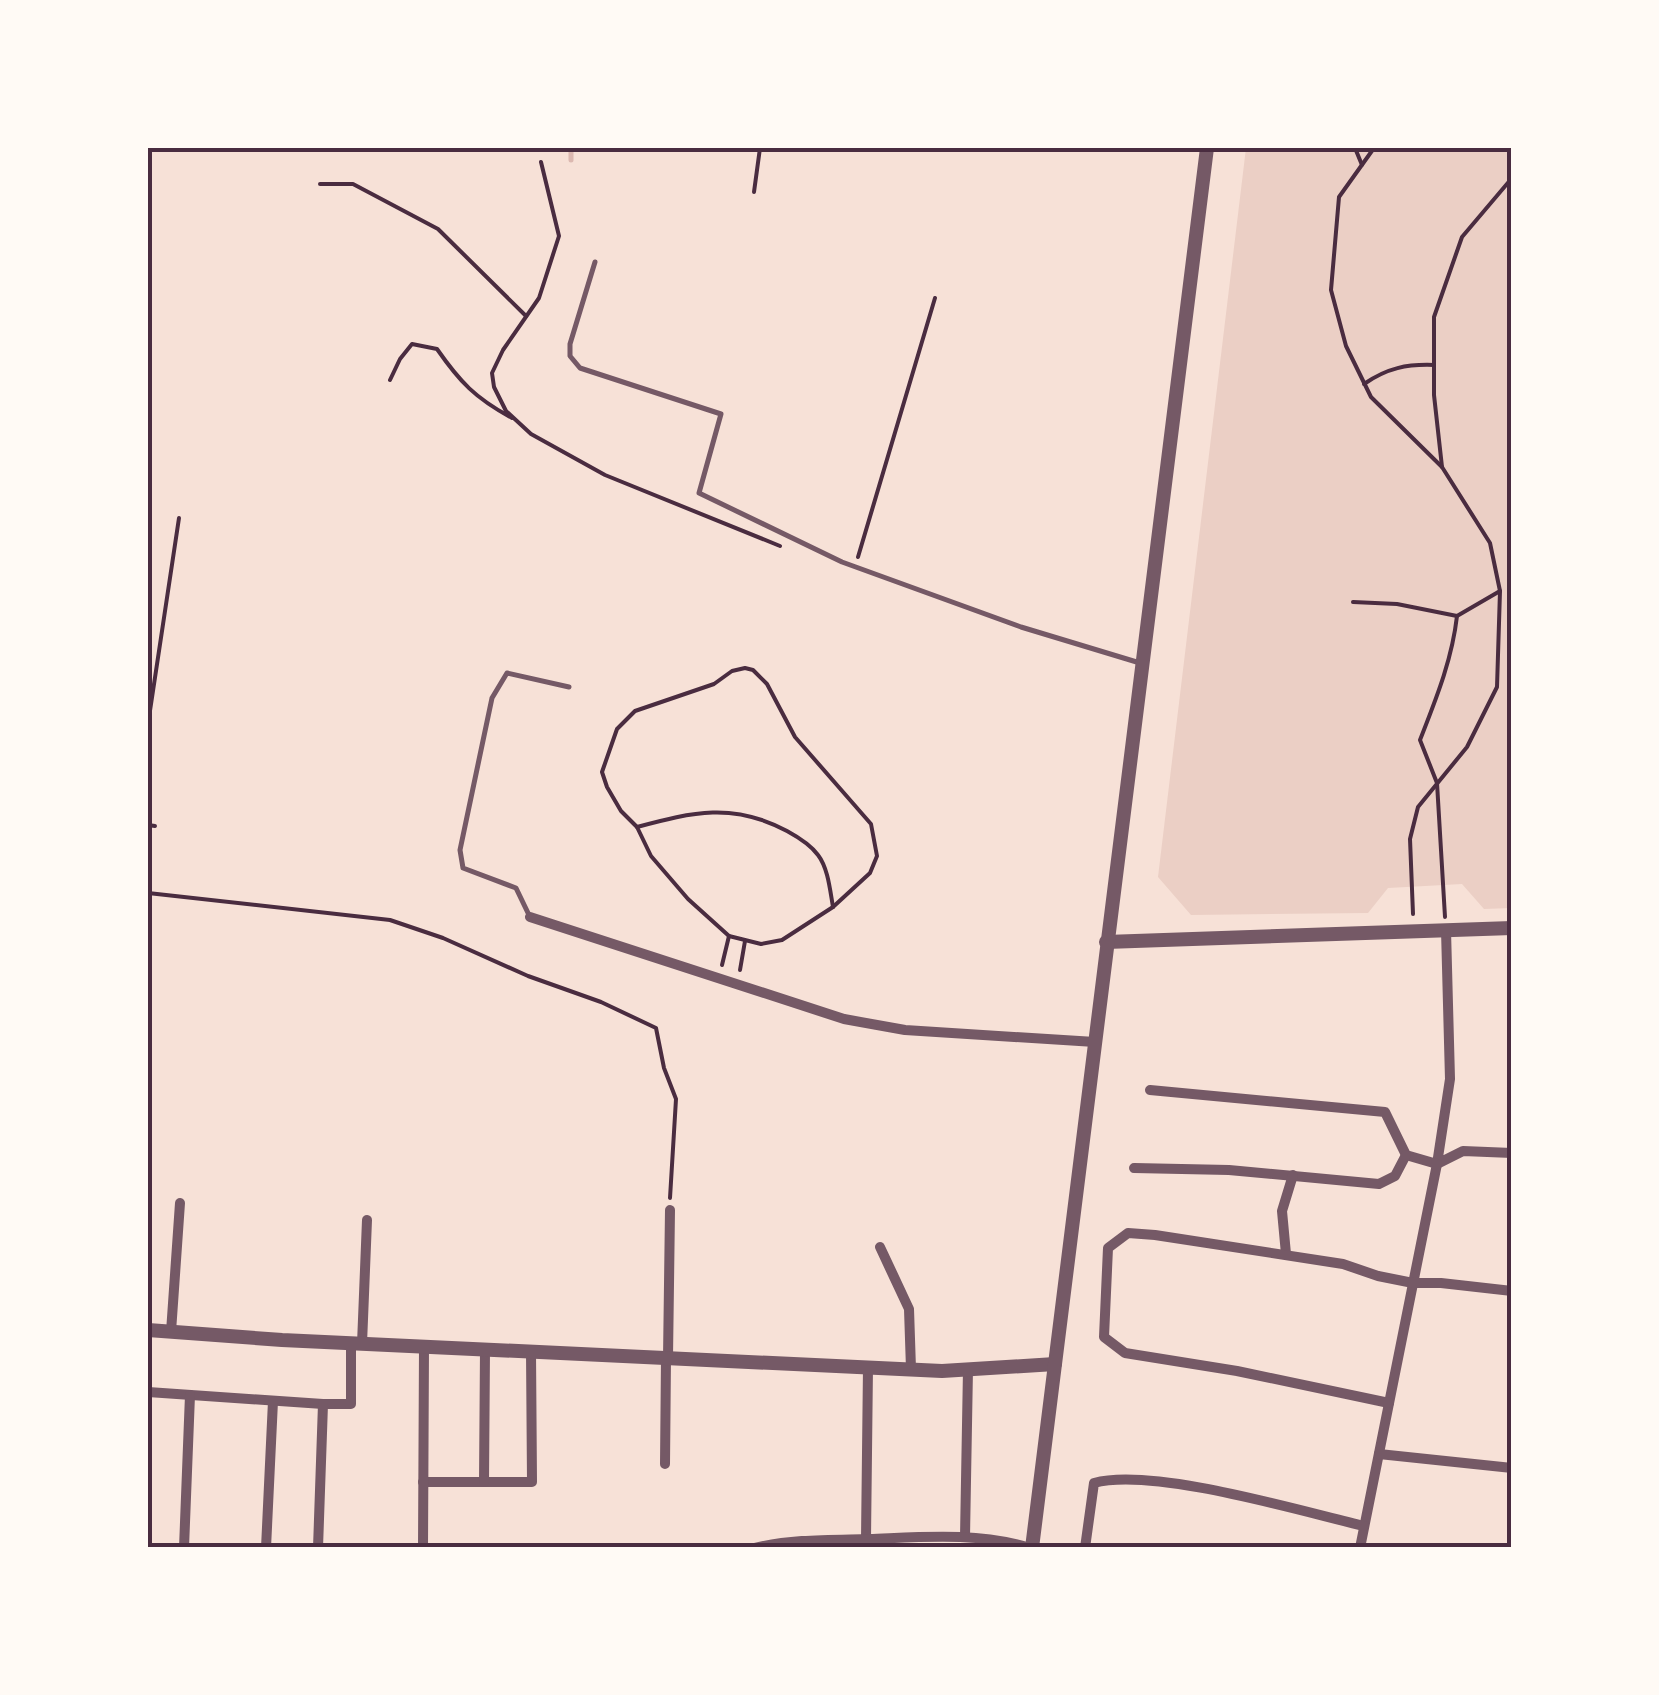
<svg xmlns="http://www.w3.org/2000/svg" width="1659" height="1695" viewBox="0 0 1659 1695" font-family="'Asap Condensed',sans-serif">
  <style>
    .green { fill: #ebcfc5 }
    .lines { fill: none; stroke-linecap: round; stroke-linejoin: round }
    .stream { stroke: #dcb8b0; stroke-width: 5 }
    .path { stroke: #4a2c40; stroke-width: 4 }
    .service { stroke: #755966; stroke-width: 5 }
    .minor { stroke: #755966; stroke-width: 10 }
    .tertiary { stroke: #755966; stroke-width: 14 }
    .neatline { fill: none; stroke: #4a2c40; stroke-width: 4 }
  </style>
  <rect width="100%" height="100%" fill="#f7e1d7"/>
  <!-- green -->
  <polygon class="green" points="1246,148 1511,148 1511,908 1484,909 1462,884 1388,888 1368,913 1191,915 1158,877"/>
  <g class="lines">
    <!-- stream -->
    <polyline class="stream" points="571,160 571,148"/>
    <!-- path -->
    <g class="path">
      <polyline points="1355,148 1362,165"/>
      <polyline points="1374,148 1339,197 1331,290 1346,346 1371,397 1442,467"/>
      <polyline points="541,162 559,236 539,298 503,350 492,373 494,387 506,411 531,434 605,475 780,546"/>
      <polyline points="320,184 353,184 438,229 526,316"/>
      <polyline points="754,192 760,148"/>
      <path d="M390,380L400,359L412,344L437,349C460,382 475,398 512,418"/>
      <path d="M1364,384C1387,368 1407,364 1434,365"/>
      <polyline points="858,557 935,298"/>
      <polyline points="1353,602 1397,604 1457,616"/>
      <polygon points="745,668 753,670 767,684 795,737 871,824 877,856 870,873 833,907 782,940 761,944 729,936 688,899 651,856 637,827 621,811 607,787 602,772 617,729 635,711 714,684 732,671"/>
      <polyline points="148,724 179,518"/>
      <polyline points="148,825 155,826"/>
      <path d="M637,827C693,812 733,802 787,831C798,837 810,844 818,855C828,868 830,890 833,907"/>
      <polyline points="148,893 390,920 443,938 528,976 601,1002 656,1028 664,1068 676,1099 670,1198"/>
      <polyline points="1413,914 1410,839 1418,807 1467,747 1497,687 1500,591 1490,543 1442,467 1434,395 1434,317 1462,237 1512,178"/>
      <path d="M1445,917L1437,783L1420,740C1436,699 1452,660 1457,616L1500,591"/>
      <polyline points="722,965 729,936"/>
      <polyline points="740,970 745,941"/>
    </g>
    <!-- service -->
    <g class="service">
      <polyline points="595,262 570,344 570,356 580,368 721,414 699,493 842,562 1021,627 1140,663"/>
      <polyline points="529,915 516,888 463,868 460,850 492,698 507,673 569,687"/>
    </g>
    <!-- minor -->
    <g class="minor">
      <polyline points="530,917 844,1019 905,1030 1095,1042"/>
      <polyline points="1446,930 1450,1079 1437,1164 1463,1151 1512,1153"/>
      <polyline points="1150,1090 1385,1112 1406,1155 1437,1164 1360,1548"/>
      <polyline points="1134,1168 1229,1170 1379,1184 1395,1176 1406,1155"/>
      <polyline points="880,1247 909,1309 911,1369"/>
      <polyline points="1286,1254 1282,1211 1293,1175"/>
      <polyline points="171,1332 180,1203"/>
      <polyline points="362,1344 367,1220"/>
      <polyline points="668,1358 670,1210"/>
      <polyline points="148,1392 323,1404"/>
      <polyline points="1389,1403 1237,1371 1125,1353 1104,1337 1108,1248 1128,1233 1155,1235 1343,1264 1378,1276 1413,1283 1441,1283 1512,1291"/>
      <polyline points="1379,1454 1512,1468"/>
      <polyline points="665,1464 666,1358"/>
      <polyline points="423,1482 532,1482 531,1352"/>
      <polyline points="484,1482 485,1350"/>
      <polyline points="965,1537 968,1369"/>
      <polyline points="866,1539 868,1367"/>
      <polyline points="184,1548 190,1395"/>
      <polyline points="266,1548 273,1401"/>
      <polyline points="318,1548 323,1404 351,1404 351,1344"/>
      <polyline points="423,1548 424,1347"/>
      <path d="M754,1548C792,1539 831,1540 869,1539C923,1537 978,1532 1030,1548"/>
      <path d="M1085,1548L1094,1483C1153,1467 1300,1511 1364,1526"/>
    </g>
    <!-- tertiary -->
    <g class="tertiary">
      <polyline points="1106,942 1512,928"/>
      <polyline points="148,1330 282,1340 942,1371 1055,1364"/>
      <polyline points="1032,1548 1207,148"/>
    </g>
  </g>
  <!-- border -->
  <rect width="1659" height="1695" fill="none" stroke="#fffaf5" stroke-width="300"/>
  <rect x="150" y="150" width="1359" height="1395" class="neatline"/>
</svg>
